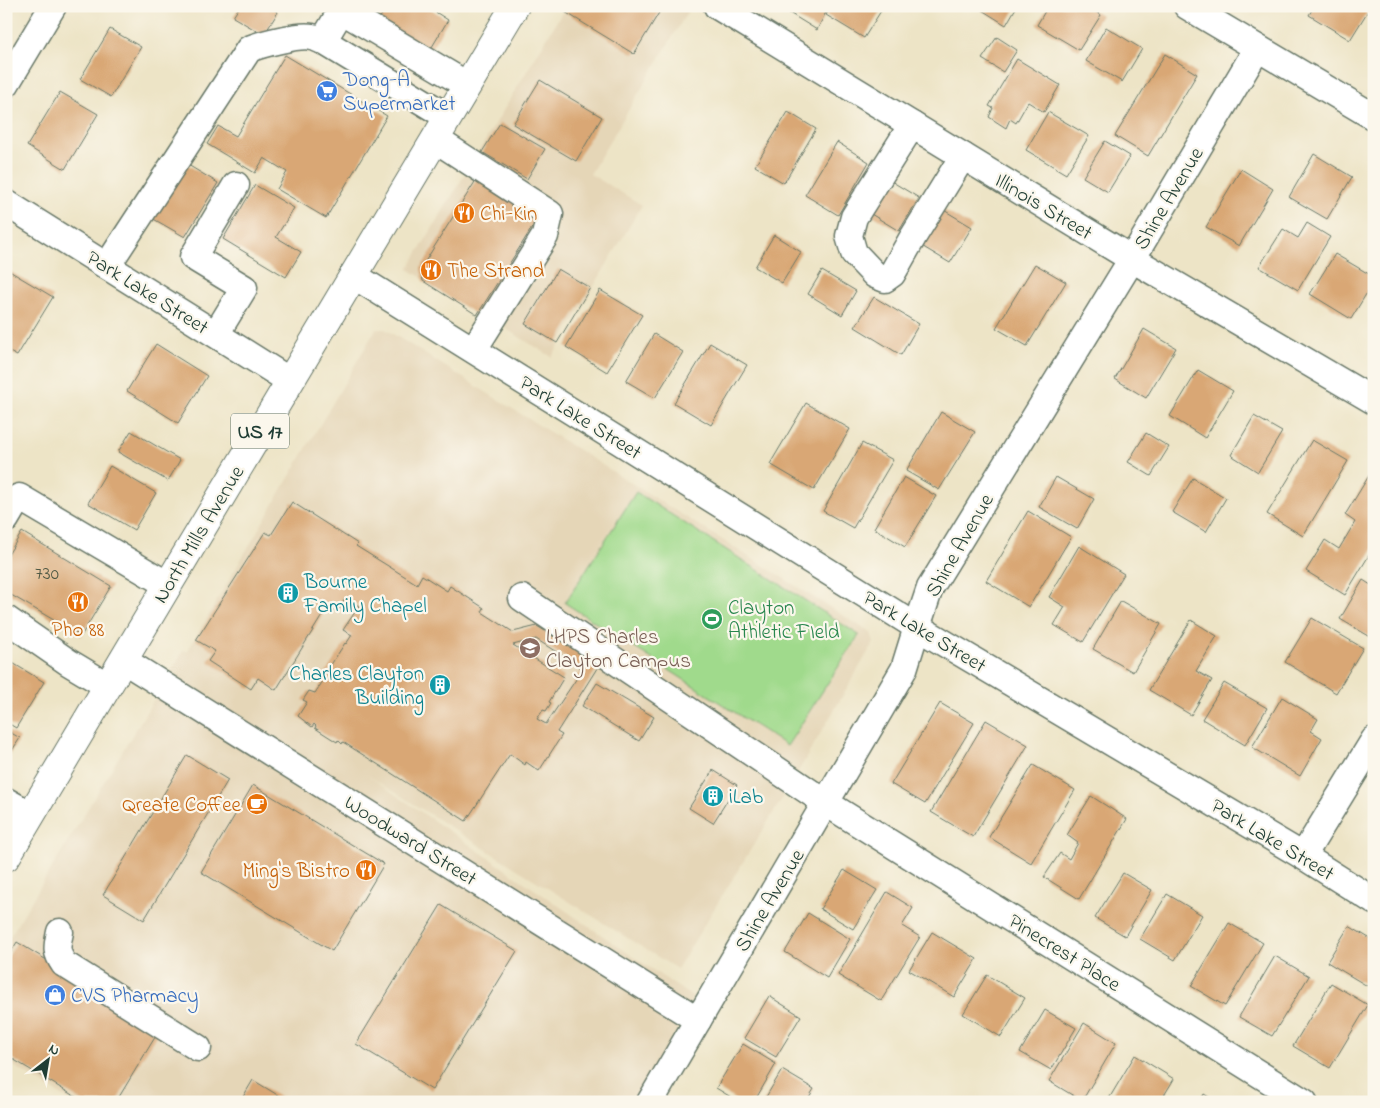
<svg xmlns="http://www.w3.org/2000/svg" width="1380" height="1108" viewBox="0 0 1380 1108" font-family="'Indie Flower',sans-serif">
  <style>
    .built { fill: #e5d6b7 }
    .green { fill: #a0da8c; stroke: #608c60 }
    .building { fill: #d9a775; fill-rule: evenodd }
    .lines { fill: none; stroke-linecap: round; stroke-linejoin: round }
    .minor-casing { stroke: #677767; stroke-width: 29 }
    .major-casing { stroke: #677767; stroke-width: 30 }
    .minor { stroke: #fff; stroke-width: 26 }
    .major { stroke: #fff; stroke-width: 28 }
    .labels { text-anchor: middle; stroke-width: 4.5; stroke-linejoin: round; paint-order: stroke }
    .number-label { font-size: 19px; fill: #4e5844 }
    .shield { fill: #fbf7ec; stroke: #61756b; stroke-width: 1 }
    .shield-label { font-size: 20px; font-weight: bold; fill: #1f3d34 }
    .shop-label { font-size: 21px; fill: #366cbe; stroke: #fbf7ec; text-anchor: start }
    .street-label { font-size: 21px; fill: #1f3d34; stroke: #fbf7ec }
    .food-label { font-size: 21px; fill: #c56008; stroke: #fbf7ec; text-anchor: start }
    .culture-label { font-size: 21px; fill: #0d838f; stroke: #fbf7ec; text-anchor: start }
    .leisure-label { font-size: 21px; fill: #27864d; stroke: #fbf7ec; text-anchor: start }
    .education-label { font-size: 21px; fill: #785e54; stroke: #fbf7ec; text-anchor: start }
  </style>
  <rect width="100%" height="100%" fill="#fbf7ec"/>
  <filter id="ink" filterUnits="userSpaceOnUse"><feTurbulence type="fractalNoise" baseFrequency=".02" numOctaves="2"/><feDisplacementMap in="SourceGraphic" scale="10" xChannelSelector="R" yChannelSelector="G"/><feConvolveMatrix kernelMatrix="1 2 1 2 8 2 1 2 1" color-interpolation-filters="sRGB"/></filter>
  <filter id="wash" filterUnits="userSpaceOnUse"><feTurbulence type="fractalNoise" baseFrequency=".0096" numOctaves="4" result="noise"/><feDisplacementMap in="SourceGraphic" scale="20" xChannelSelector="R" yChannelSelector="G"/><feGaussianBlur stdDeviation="1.12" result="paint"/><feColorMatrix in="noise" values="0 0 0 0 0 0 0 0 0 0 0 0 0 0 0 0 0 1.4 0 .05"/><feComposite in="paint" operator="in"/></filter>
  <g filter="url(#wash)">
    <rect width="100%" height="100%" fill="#ede4c6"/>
    <!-- built -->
    <g class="built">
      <polygon points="566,6 691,6 590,174 642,205 552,357 408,269"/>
      <polygon points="376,329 385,329 871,633 874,642 785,794 677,969 364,773 694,998 639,1102 72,1102 6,1061 6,943 184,650 187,652"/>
    </g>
    <!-- green -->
    <polygon class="green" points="636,492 859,635 787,746 565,603"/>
    <g id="blocks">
      <!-- building -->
      <g class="building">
        <polygon points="240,6 269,6 278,12 264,35 233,17"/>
        <polygon points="350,6 381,6 373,20"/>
        <polygon points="387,6 426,6 448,20 429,52 378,21"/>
        <polygon points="568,6 663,6 634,54 565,12"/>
        <polygon points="778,6 829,6 817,30"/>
        <polygon points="831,6 884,6 864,38 826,15"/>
        <polygon points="978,6 1017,6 1006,25 977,7"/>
        <polygon points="1048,6 1087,6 1101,15 1079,50 1037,25"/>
        <polygon points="1314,6 1371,6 1350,40 1309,15"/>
        <polygon points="1106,27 1142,49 1122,82 1086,61"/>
        <polygon points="110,29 141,47 111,97 80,79"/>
        <polygon points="997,37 1017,50 1003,72 982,59"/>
        <polygon points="1165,54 1197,74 1148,156 1115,136"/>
        <polygon points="285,55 387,116 326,218 277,189 287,172 264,158 255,173 207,144 218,126 236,136"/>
        <polygon points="1017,59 1060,85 1044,112 1028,102 1016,123 1010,119 1006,128 989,117 993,108 989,106"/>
        <polygon points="540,80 602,117 576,161 513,124"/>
        <polygon points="60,92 98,114 65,169 27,146"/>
        <polygon points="788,112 816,129 784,183 755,166"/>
        <polygon points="1048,112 1089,136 1066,174 1026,150"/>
        <polygon points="500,123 545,149 527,179 482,152"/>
        <polygon points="1105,141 1130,156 1108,192 1083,177"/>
        <polygon points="837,142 869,162 838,215 805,195"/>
        <polygon points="1314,154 1352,177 1327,219 1289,197"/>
        <polygon points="183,162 218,183 185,237 150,217"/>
        <polygon points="1241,169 1273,189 1239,246 1206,227"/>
        <polygon points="478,177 540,215 477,315 423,281 421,268"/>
        <polygon points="886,178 919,198 899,231 866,211"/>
        <polygon points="255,185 294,208 276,237 301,252 286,277 223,239"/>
        <polygon points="937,206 972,227 950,263 915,242"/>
        <polygon points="1307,223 1330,237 1298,290 1259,267 1283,229 1298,238"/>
        <polygon points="774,235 801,252 782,283 755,267"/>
        <polygon points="1335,254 1374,277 1374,281 1351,319 1310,294"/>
        <polygon points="1035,264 1066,282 1027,346 996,328"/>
        <polygon points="6,269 53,297 17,356 6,350"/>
        <polygon points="558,269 590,288 557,343 525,324"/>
        <polygon points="822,271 856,291 842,315 808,294"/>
        <polygon points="600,290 642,315 607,372 566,347"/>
        <polygon points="874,297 919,324 901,355 855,327"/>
        <polygon points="1144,329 1176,348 1146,398 1115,379"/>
        <polygon points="654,334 683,352 655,398 626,381"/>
        <polygon points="710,343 747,365 711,425 674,403"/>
        <polygon points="156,344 207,376 178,423 127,391"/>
        <polygon points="1198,370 1233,391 1205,438 1170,416"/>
        <polygon points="806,403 850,429 814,490 770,464"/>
        <polygon points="941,412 975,432 939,490 906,471"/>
        <polygon points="1254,416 1282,432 1258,472 1231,455"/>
        <polygon points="131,431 180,460 168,481 118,452"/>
        <polygon points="1146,433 1169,447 1151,476 1128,462"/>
        <polygon points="1312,440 1348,461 1303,536 1267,514"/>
        <polygon points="862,443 893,460 853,528 823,511"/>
        <polygon points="110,466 156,493 134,530 88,503"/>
        <polygon points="1370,474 1374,476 1374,547 1345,595 1306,571 1325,540 1339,549 1355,522 1345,515"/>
        <polygon points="904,477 936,496 905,547 874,528"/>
        <polygon points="1056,477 1094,499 1077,529 1039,507"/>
        <polygon points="1193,478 1226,498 1206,532 1172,512"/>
        <path d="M292,502L358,544L356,546L417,584L422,575L447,591L450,586L484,608L482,612L513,632L537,626L599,665L557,732L562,735L539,771L526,762L525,765L510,754L466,821L343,742L342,744L338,740L337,742L315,728L316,726L314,724L312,727L298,716L307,702L303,700L309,691L315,693L325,678L323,677L345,643L346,644L352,635L343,630L359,606L345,599L337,612L328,606L276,690L258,678L251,689L208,661L215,651L196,640L265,532L271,535ZM536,639L583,669L546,724L537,719L543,710L546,711L551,703L549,702L564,677L513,645Z"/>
        <polygon points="1028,511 1071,537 1029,607 986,581"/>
        <polygon points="22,532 111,586 81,636 6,592 6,558"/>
        <polygon points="1079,546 1124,574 1083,642 1054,625 1065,607 1049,597"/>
        <polygon points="1363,580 1374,587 1374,639 1340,619"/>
        <polygon points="1121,601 1161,624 1133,672 1093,649"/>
        <polygon points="1312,618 1363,648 1336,693 1285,662"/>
        <polygon points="1191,620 1217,636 1196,671 1212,680 1191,715 1149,690"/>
        <polygon points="6,659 44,682 16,728 6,722"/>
        <polygon points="597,683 654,717 639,741 582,706"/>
        <polygon points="1224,683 1267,708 1245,745 1202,719"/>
        <polygon points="1282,697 1318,719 1311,731 1322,738 1300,776 1252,747"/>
        <polygon points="940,703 974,723 925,804 891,784"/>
        <polygon points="986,720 1028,745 973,837 931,812"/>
        <polygon points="6,730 20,738 6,760"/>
        <polygon points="187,755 228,780 144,920 103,895"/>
        <polygon points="1033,765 1075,790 1031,863 989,837"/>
        <polygon points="713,770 737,785 713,823 689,808"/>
        <polygon points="253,785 384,864 332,951 201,872"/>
        <polygon points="1091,796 1127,819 1079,899 1044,877 1060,853 1069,859 1078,843 1067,835"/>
        <polygon points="844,870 877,890 853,929 820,909"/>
        <polygon points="1123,873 1152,890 1125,936 1095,918"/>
        <polygon points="887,892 913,908 902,926 920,937 881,1001 838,975"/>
        <polygon points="1167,894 1202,915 1175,960 1140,939"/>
        <polygon points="441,905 517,951 432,1090 356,1044"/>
        <polygon points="808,913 850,939 827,978 785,952"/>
        <polygon points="1229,923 1263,943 1225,1006 1191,986"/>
        <polygon points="1349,926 1374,941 1374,990 1327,962"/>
        <polygon points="932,932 977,959 954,997 909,970"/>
        <polygon points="17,942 160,1029 116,1102 84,1102 6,1055 6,960"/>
        <polygon points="1275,956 1309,976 1272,1036 1239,1017"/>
        <polygon points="987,975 1025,998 1001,1037 963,1014"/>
        <polygon points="1331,983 1368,1005 1330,1068 1293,1046"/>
        <polygon points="769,996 801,1016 776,1057 744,1038"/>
        <polygon points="1045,1010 1076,1028 1051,1070 1020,1052"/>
        <polygon points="1084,1023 1116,1043 1082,1101 1049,1081"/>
        <polygon points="743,1044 776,1064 754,1102 739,1102 716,1088"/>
        <polygon points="1135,1055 1174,1079 1160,1102 1107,1102"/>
        <polygon points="782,1070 814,1089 806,1102 763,1102"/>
        <polygon points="253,1080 289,1102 240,1102"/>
        <polygon points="1204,1094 1217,1102 1200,1102"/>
      </g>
    </g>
  </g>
  <g filter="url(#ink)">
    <use href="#blocks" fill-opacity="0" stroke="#677767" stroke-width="1"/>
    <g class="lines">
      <!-- minor casing -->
      <g class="minor-casing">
        <g id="minor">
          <polyline points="717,6 1132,259 1374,401"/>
          <polyline points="1187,6 1374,117"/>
          <polyline points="323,41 338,16 344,14 351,16 467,85"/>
          <polyline points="6,84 53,6"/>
          <polyline points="912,125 854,217 849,236 854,253 875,275 885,279 892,274 913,237 963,156"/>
          <polyline points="435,139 550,214 545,236 474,349"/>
          <polyline points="6,203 290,381"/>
          <path d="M107,266L249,49C261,44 299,34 312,37C315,37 319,40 323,41L448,117"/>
          <polyline points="353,275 917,627 1303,856 1374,901"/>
          <polyline points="216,334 244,288 193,257 236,185"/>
          <polyline points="6,519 19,497 168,585"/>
          <polyline points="522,598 826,803 1304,1102"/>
          <polyline points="6,619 68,662 108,686"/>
          <polyline points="123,660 698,1020"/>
          <polyline points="6,801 31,815"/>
          <polyline points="1303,856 1374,740"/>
          <path d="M60,932C57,947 55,951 64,964L198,1048"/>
          <polyline points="650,1102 904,669 917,627 930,588 1132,259 1257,49"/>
        </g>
      </g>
      <!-- major casing -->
      <g class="major-casing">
        <polyline id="major" points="6,857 168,585 515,6"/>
      </g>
      <!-- minor -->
      <use href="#minor" class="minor"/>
      <!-- major -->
      <use href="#major" class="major"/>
    </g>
  </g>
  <!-- icons -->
  <defs>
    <g id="supermarket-disc" transform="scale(1.125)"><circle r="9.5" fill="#3f7fe0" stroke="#fbf7ec"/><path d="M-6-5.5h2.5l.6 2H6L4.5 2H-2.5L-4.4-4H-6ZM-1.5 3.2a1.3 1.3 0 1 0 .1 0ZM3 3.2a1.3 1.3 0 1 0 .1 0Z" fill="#fff"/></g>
    <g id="restaurant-disc" transform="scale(1.125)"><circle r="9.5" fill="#e8710a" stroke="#fbf7ec"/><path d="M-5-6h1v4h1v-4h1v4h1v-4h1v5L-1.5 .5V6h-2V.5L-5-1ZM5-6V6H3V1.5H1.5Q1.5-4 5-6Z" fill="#fff"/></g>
    <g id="building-disc" transform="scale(1.125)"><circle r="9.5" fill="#0f9aa8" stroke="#fbf7ec"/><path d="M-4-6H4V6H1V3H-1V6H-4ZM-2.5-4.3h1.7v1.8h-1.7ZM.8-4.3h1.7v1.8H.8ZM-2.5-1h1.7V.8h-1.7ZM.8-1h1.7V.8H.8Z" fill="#fff"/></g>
    <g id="stadium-disc" transform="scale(1.125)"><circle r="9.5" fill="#2e9e5b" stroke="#fbf7ec"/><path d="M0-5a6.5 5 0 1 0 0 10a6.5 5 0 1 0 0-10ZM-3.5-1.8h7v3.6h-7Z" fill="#fff"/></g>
    <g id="school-disc" transform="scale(1.125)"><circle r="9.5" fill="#8d6e63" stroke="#fbf7ec"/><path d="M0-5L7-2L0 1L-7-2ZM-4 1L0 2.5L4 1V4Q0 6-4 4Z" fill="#fff"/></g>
    <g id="cafe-disc" transform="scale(1.125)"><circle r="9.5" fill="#e8710a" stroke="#fbf7ec"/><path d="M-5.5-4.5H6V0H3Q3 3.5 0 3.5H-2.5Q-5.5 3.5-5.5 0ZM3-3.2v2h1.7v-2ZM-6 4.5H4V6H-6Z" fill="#fff"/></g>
    <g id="shop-disc" transform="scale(1.125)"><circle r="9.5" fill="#3f7fe0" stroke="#fbf7ec"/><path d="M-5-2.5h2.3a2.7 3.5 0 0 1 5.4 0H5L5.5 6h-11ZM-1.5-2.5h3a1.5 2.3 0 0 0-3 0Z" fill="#fff"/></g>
  </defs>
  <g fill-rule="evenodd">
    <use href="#supermarket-disc" x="327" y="91"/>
    <use href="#restaurant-disc" x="464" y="213"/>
    <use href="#restaurant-disc" x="431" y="270"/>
    <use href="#building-disc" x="288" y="593"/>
    <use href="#restaurant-disc" x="78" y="602"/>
    <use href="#stadium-disc" x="712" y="619"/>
    <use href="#school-disc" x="530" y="648"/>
    <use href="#building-disc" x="440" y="685"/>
    <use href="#building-disc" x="713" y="796"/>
    <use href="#cafe-disc" x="257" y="804"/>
    <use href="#restaurant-disc" x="366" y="870"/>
    <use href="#shop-disc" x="55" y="995"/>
  </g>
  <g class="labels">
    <!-- number labels -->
    <g class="number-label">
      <text x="47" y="579">730</text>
    </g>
    <!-- shield labels -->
    <rect class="shield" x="231" y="413.5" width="58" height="35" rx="4"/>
    <g class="shield-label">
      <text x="260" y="438">US 17</text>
    </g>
    <!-- shop labels -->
    <g class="shop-label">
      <text x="343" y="86">Dong-A<tspan x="343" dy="24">Supermarket</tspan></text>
      <text x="71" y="1002">CVS Pharmacy</text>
    </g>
    <!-- street labels -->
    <g class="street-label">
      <text transform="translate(1168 198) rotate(-59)" y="7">Shine Avenue</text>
      <text transform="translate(1044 206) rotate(31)" y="7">Illinois Street</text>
      <text transform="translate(148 292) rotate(32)" y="7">Park Lake Street</text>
      <text transform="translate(581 417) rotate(32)" y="7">Park Lake Street</text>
      <text transform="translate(198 534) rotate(-59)" y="7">North Mills Avenue</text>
      <text transform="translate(959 545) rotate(-60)" y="7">Shine Avenue</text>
      <text transform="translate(925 631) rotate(31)" y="7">Park Lake Street</text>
      <text transform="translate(1273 839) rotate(31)" y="7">Park Lake Street</text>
      <text transform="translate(411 840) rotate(32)" y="7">Woodward Street</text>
      <text transform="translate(769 900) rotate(-59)" y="7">Shine Avenue</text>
      <text transform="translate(1065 952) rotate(32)" y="7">Pinecrest Place</text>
    </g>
    <!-- food labels -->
    <g class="food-label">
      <text x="480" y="220">Chi-Kin</text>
      <text x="447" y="277">The Strand</text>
      <text x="78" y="636" text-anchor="middle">Pho 88</text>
      <text x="241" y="811" text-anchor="end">Qreate Coffee</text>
      <text x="350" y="877" text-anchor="end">Ming's Bistro</text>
    </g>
    <!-- culture labels -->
    <g class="culture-label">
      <text x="304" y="588">Bourne<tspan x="304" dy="24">Family Chapel</tspan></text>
      <text x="424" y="680" text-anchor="end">Charles Clayton<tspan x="424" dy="24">Building</tspan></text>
      <text x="729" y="803">iLab</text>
    </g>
    <!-- leisure labels -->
    <g class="leisure-label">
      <text x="728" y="614">Clayton<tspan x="728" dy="24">Athletic FIeld</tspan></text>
    </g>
    <!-- education labels -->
    <g class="education-label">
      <text x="546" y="643">LHPS Charles<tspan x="546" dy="24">Clayton Campus</tspan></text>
    </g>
  </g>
  <!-- margin -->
  <rect width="1380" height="1108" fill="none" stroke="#fbf7ec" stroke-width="25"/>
  <!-- north arrow -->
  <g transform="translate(48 1060) rotate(31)" stroke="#fbf7ec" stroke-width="4" paint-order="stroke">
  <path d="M0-4L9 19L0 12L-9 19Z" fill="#1f3d34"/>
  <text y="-8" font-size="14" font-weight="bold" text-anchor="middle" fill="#1f3d34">N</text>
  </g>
</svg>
